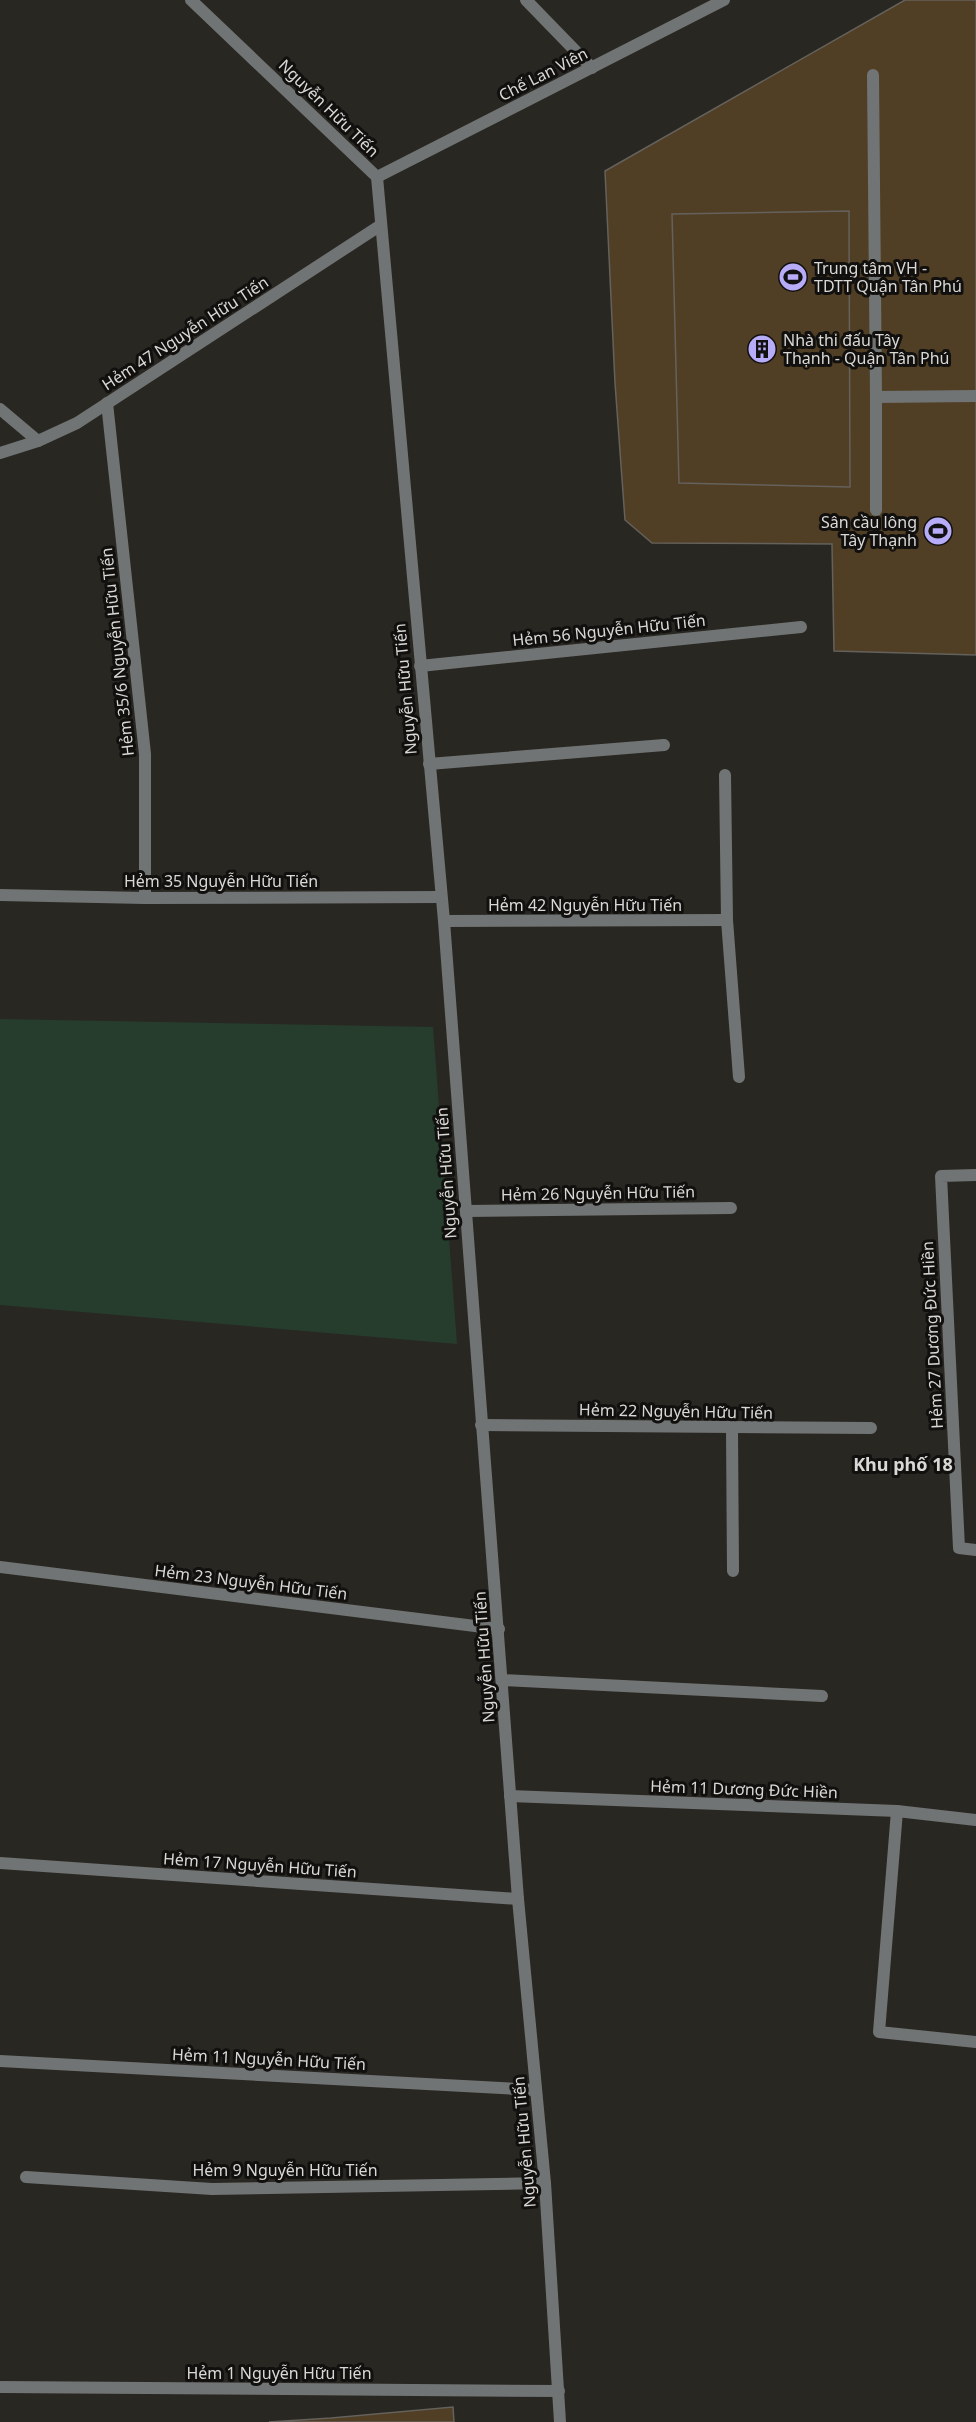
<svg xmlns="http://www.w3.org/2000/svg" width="976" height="2422" viewBox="0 0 976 2422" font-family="'Noto Sans',sans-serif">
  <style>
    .green { fill: #263d2d }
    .building { fill: #503f25; stroke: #65615c; stroke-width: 1.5 }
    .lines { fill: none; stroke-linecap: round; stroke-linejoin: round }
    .service { stroke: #717474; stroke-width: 12 }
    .minor { stroke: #717474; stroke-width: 12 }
    .labels { text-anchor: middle; stroke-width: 6; stroke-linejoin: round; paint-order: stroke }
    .street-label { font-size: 16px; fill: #d9d8d5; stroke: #11100e }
    .poi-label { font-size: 16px; fill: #d9d8d5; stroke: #11100e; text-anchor: start }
    .neighbourhood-label { font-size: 18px; font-weight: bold; fill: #d9d8d5; stroke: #11100e }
  </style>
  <rect width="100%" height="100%" fill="#292722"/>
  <!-- green -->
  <polygon class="green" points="0,1019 433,1027 457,1344 0,1305"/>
  <!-- building -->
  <g class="building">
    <polygon points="905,0 976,0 976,655 834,651 832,544 652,543 625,520 615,383 605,171"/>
    <polygon points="849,211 850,487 679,483 672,214"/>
    <polygon points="453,2407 454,2422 269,2422 331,2418"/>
  </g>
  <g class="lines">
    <!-- service -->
    <g class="service">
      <polyline points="873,75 876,397 976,396"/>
      <polyline points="107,403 145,754 145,898"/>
      <polyline points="876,510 876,397"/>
      <polyline points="420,666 801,627"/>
      <polyline points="429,764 664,745"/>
      <polyline points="0,895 145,898 441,897"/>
      <polyline points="976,1175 941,1176 959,1548 976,1550"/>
      <polyline points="466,1211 731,1208"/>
      <polyline points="732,1429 733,1571"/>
      <polyline points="502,1680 822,1696"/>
      <polyline points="510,1796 897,1811 976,1820"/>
      <polyline points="897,1811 879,2032 976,2042"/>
      <polyline points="0,1863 518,1899"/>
      <polyline points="0,2061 536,2090"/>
      <polyline points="26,2177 212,2189 545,2183"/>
      <polyline points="0,2387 559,2391"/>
    </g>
    <!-- minor -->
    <g class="minor">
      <polyline points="191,0 377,177 444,921 518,1899 545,2183 560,2422"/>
      <polyline points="526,0 592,68"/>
      <polyline points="377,177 724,0"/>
      <polyline points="0,409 38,441"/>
      <polyline points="0,453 38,441 77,423 381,225"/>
      <polyline points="725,775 727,920 739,1077"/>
      <polyline points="444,921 727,920"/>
      <polyline points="481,1425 871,1428"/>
      <polyline points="0,1567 499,1629"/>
    </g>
  </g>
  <!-- icons -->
  <defs>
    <g id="stadium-disc" transform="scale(1.5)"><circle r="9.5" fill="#b6acf8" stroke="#11100e"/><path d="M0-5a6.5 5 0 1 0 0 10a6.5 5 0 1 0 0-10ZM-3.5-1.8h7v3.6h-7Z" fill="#111"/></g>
    <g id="building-disc" transform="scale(1.5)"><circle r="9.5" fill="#b6acf8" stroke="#11100e"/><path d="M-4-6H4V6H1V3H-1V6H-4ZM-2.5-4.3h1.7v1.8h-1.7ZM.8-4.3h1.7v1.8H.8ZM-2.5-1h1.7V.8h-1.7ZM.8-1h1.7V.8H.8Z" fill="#111"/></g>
  </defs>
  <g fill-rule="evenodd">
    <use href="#stadium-disc" x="793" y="277"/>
    <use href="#building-disc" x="762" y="349"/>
    <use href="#stadium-disc" x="938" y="531"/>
  </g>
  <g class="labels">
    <!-- street labels -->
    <g class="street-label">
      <text transform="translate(543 74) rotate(-27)" y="6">Chế Lan Viên</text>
      <text transform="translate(329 108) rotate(44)" y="6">Nguyễn Hữu Tiến</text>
      <text transform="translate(185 333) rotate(-33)" y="6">Hẻm 47 Nguyễn Hữu Tiến</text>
      <text transform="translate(609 630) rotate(-6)" y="6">Hẻm 56 Nguyễn Hữu Tiến</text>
      <text transform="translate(117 652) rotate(-96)" y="6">Hẻm 35/6 Nguyễn Hữu Tiến</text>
      <text transform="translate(405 689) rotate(-95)" y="6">Nguyễn Hữu Tiến</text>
      <text x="221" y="887">Hẻm 35 Nguyễn Hữu Tiến</text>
      <text x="585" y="911">Hẻm 42 Nguyễn Hữu Tiến</text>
      <text transform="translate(446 1173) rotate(-94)" y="6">Nguyễn Hữu Tiến</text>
      <text transform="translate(598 1193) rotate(-1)" y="6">Hẻm 26 Nguyễn Hữu Tiến</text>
      <text transform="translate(932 1335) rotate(-93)" y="6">Hẻm 27 Dương Đức Hiền</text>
      <text transform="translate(676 1411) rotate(1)" y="6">Hẻm 22 Nguyễn Hữu Tiến</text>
      <text transform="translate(251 1582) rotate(7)" y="6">Hẻm 23 Nguyễn Hữu Tiến</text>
      <text transform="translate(484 1657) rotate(-94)" y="6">Nguyễn Hữu Tiến</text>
      <text transform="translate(744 1789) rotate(2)" y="6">Hẻm 11 Dương Đức Hiền</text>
      <text transform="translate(260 1865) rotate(4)" y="6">Hẻm 17 Nguyễn Hữu Tiến</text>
      <text transform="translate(269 2059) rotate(3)" y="6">Hẻm 11 Nguyễn Hữu Tiến</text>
      <text transform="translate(524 2142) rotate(-95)" y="6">Nguyễn Hữu Tiến</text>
      <text x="285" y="2176">Hẻm 9 Nguyễn Hữu Tiến</text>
      <text x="279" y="2379">Hẻm 1 Nguyễn Hữu Tiến</text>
    </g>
    <!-- poi labels -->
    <g class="poi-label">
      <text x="814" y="274">Trung tâm VH -<tspan x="814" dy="18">TDTT Quận Tân Phú</tspan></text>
      <text x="783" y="346">Nhà thi đấu Tây<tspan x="783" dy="18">Thạnh - Quận Tân Phú</tspan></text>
      <text x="917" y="528" text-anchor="end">Sân cầu lông<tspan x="917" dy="18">Tây Thạnh</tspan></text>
    </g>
    <!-- neighbourhood labels -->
    <g class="neighbourhood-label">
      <text x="903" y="1471">Khu phố 18</text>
    </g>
  </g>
</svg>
